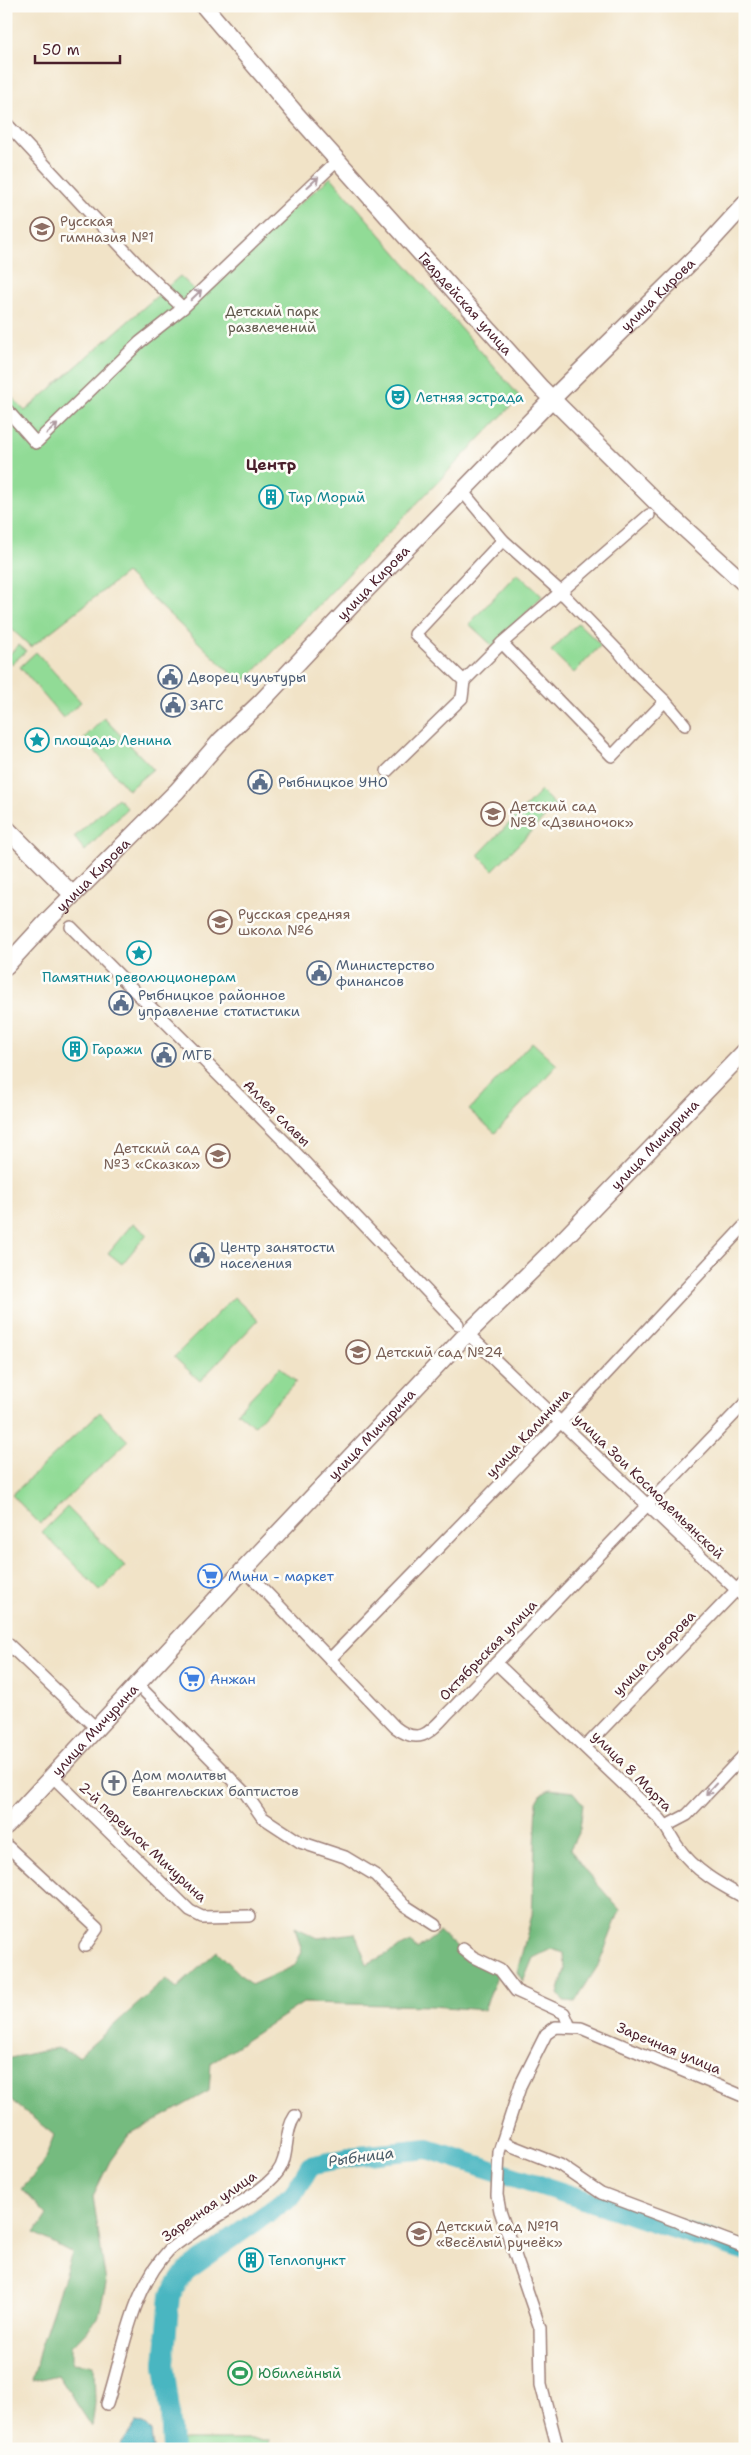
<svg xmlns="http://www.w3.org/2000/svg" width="751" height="2455" viewBox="0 0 751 2455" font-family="'Shantell Sans',sans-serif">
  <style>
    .green { fill: #91db96; stroke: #6e7d60 }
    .forest { fill: #74bb7f; stroke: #5f6d55 }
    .water { fill: #48b6c1; stroke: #496a76 }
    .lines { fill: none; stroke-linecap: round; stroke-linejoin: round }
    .river { stroke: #48b6c1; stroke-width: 20 }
    .street-casing { stroke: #9e8179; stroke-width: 14 }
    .secondary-casing { stroke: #9e8179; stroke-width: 19 }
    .street { stroke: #fff; stroke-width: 11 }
    .secondary { stroke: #fff; stroke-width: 16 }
    .oneway { stroke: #ae9aa0 }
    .labels { text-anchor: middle; stroke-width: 5; stroke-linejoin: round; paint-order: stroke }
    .education-label { font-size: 14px; fill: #785e54; stroke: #fdfcf7; text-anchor: start }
    .street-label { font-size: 14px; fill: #4a1f2b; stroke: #fdfcf7 }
    .park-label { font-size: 14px; fill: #5f574b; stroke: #fdfcf7 }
    .culture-label { font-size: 14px; fill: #0d838f; stroke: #fdfcf7; text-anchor: start }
    .service-label { font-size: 14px; fill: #4e5e75; stroke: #fdfcf7; text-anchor: start }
    .shop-label { font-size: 14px; fill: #366cbe; stroke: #fdfcf7; text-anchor: start }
    .worship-label { font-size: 14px; fill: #5b616d; stroke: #fdfcf7; text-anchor: start }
    .leisure-label { font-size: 14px; fill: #27864d; stroke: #fdfcf7; text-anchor: start }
    .water-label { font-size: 15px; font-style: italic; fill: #495b67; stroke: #fdfcf7 }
    .quarter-label { font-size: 16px; font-weight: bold; fill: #4a1f2b; stroke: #fdfcf7 }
  </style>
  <rect width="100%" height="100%" fill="#fdfcf7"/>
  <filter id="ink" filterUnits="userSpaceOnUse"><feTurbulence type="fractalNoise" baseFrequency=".02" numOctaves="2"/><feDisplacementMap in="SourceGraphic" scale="10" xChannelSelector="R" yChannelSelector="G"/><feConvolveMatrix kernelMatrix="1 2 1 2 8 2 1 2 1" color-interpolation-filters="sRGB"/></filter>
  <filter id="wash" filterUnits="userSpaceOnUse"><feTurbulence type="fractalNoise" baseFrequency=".0096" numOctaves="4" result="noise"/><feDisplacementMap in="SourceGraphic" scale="20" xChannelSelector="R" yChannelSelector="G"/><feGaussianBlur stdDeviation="1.12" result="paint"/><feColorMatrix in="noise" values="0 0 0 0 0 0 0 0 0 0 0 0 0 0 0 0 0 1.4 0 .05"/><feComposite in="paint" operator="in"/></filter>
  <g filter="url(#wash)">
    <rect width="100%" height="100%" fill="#f1e3c7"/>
    <!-- green -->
    <g class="green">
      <polygon points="331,177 520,397 242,684 126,573 31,647 6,624 6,391 25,411 180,276 196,291"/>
      <polygon points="517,573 542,596 494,647 469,624"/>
      <polygon points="578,623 601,645 574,673 551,651"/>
      <polygon points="19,645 26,651 12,664 6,657"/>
      <polygon points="36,652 81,702 63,718 20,667"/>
      <polygon points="104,718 153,769 128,790 84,738"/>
      <polygon points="541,791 556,806 493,870 478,855"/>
      <polygon points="118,798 127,808 85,851 74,837"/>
      <polygon points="532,1042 557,1065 495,1133 469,1110"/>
      <polygon points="133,1223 147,1234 122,1264 108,1253"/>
      <polygon points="234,1297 258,1320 200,1381 174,1357"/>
      <polygon points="280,1367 296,1382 254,1426 237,1412"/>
      <polygon points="100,1412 128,1441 40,1524 12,1495"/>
      <polygon points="67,1507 125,1566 100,1591 42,1532"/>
      <rect x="179" y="2440" width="90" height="9"/>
    </g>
    <!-- forest -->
    <g class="forest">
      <polygon points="550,1789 573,1792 583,1804 580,1829 570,1849 585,1870 620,1910 599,1964 575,2002 564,2001 558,1994 565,1969 564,1953 551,1949 533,1958 523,1982 517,1972 532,1915 537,1802 542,1793"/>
      <polygon points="295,1927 318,1938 355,1933 367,1964 411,1942 417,1950 440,1932 470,1960 498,1974 484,2010 431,2006 303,2003 211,2063 209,2091 128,2136 110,2161 93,2196 106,2284 98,2319 72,2346 72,2363 94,2365 95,2403 92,2427 58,2375 32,2381 41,2345 72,2253 35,2233 47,2215 22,2189 42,2166 54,2135 6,2096 6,2059 57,2048 79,2056 166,1979 177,1988 217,1951 251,1985 294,1966 302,1952"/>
    </g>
    <!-- water -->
    <polygon class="water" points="136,2423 144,2424 152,2432 154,2449 118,2449"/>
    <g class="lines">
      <!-- river -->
      <polyline class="river" points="172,2449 170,2411 164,2364 170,2295 186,2271 293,2195 310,2166 358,2156 428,2149 743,2251"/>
    </g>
  </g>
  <g filter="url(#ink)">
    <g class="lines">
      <!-- street casing -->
      <g class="street-casing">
        <g id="street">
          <polyline points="6,123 142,269 183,308"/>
          <polyline points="6,409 36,443 140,342 183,308 338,160"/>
          <polyline points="463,492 503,540 561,592 620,653 634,671 665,701 685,725"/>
          <polyline points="502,643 612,756 665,701"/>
          <polyline points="464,681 502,643 649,515"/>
          <polyline points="387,771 462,698 464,681 415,634 503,540"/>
          <polyline points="71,927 294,1151 458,1324"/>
          <polyline points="468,1334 745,1598"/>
          <path d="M245,1570L395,1727C423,1749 433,1727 454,1707L745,1403"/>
          <polyline points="6,1642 97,1729"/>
          <polyline points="330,1659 561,1422 745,1225"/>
          <path d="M496,1663L659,1818C667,1827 671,1837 678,1847C695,1871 719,1884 745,1898"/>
          <polyline points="138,1685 246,1794 262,1817 300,1842 345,1857 375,1875 404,1905 435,1925"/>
          <polyline points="586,1746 745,1581"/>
          <polyline points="52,1776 190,1911 202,1917 250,1916"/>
          <polyline points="666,1826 687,1815 745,1754"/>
          <polyline points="6,1845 97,1929 85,1946"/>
          <polyline points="463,1949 473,1957 500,1970 516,1991 564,2013 570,2027"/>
          <polyline points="502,2142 560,2165 601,2193 745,2247"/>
          <path d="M107,2404C124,2352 130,2292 169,2250C177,2243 188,2236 197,2230C219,2214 262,2193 277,2173C290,2157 283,2133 295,2116"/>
          <polyline points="558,2449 541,2385 540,2328 500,2211 497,2195 499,2152 521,2084 546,2034 556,2027 581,2028 745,2097"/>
        </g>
      </g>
      <!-- secondary casing -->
      <g class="secondary-casing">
        <g id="secondary">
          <path id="s1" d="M204,6L296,114L541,388L659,505L745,584"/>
          <polyline points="6,828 73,895"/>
          <path id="s2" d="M6,966L51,917L177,791L221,740L261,702L365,591L552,399L701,252L745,204"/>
          <path id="s3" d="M6,1826L230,1584L462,1339L557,1246L745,1051"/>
        </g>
      </g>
      <!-- street -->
      <use href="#street" class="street"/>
      <!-- secondary -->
      <use href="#secondary" class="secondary"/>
    </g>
    <!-- one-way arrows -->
    <defs><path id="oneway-shaft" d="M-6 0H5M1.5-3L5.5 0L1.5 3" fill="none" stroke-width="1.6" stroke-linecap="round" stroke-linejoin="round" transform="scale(1.25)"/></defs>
    <g class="oneway">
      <use href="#oneway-shaft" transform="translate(313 182) rotate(-42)"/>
      <use href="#oneway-shaft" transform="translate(196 295) rotate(-44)"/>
      <use href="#oneway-shaft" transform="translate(52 429) rotate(-41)"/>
      <use href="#oneway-shaft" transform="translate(711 1789) rotate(133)"/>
    </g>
  </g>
  <!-- icons -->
  <defs>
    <g id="school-ring" transform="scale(1.25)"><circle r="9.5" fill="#fdfcf7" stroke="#8d6e63" stroke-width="1.5"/><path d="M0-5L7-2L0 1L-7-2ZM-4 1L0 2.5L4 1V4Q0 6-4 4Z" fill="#8d6e63"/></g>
    <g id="theatre-ring" transform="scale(1.25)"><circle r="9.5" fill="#fdfcf7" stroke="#0f9aa8" stroke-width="1.5"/><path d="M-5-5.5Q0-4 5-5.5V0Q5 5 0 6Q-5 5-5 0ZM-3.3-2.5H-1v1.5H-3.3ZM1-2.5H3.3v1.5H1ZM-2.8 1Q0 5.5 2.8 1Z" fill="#0f9aa8"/></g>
    <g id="building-ring" transform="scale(1.25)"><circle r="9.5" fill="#fdfcf7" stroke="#0f9aa8" stroke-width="1.5"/><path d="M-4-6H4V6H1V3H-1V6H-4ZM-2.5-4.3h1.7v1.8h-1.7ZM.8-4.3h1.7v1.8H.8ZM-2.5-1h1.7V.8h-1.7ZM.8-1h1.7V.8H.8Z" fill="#0f9aa8"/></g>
    <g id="civic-ring" transform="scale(1.25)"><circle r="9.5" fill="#fdfcf7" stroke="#5c6f8a" stroke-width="1.5"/><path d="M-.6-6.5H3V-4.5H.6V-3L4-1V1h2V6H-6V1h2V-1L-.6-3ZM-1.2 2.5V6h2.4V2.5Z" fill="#5c6f8a"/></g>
    <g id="sight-ring" transform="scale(1.25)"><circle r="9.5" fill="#fdfcf7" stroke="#0f9aa8" stroke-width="1.5"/><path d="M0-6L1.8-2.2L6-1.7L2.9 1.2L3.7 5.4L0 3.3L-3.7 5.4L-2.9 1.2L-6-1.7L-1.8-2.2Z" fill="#0f9aa8"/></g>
    <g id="supermarket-ring" transform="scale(1.25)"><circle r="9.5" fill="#fdfcf7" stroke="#3f7fe0" stroke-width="1.5"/><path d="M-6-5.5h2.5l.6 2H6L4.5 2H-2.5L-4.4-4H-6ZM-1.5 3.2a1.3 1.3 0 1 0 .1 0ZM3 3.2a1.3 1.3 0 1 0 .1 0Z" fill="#3f7fe0"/></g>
    <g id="church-ring" transform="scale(1.25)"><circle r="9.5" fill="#fdfcf7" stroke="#6b7280" stroke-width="1.5"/><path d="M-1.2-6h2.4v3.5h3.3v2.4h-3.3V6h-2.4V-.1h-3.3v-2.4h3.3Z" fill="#6b7280"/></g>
    <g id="stadium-ring" transform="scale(1.25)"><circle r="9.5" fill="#fdfcf7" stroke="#2e9e5b" stroke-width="1.5"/><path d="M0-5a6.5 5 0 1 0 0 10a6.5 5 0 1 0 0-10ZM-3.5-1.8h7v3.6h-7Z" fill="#2e9e5b"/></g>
  </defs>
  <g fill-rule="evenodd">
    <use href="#school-ring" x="42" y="229"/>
    <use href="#theatre-ring" x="398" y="397"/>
    <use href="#building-ring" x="271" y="497"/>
    <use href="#civic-ring" x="170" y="677"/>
    <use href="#civic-ring" x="173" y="705"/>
    <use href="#sight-ring" x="37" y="740"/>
    <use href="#civic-ring" x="260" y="782"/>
    <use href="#school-ring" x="493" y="814"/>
    <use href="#school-ring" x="220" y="922"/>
    <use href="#sight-ring" x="139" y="953"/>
    <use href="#civic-ring" x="319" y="973"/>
    <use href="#civic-ring" x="121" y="1003"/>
    <use href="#building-ring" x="75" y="1049"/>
    <use href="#civic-ring" x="164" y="1055"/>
    <use href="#school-ring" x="218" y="1156"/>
    <use href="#civic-ring" x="202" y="1255"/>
    <use href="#school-ring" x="358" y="1352"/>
    <use href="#supermarket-ring" x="210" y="1576"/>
    <use href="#supermarket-ring" x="192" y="1679"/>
    <use href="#church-ring" x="114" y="1783"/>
    <use href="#school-ring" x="419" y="2234"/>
    <use href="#building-ring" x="251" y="2260"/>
    <use href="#stadium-ring" x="240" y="2373"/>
  </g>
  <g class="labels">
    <!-- education labels -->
    <g class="education-label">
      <text x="60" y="226">Русская<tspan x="60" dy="16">гимназия №1</tspan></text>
      <text x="510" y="811">Детский сад<tspan x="510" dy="16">№8 «Дзвиночок»</tspan></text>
      <text x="238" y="919">Русская средняя<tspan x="238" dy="16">школа №6</tspan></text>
      <text x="200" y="1153" text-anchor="end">Детский сад<tspan x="200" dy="16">№3 «Сказка»</tspan></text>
      <text x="376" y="1357">Детский сад №24</text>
      <text x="436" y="2231">Детский сад №19<tspan x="436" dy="16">«Весёлый ручеёк»</tspan></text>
    </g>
    <!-- street labels -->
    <g class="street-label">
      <text dy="5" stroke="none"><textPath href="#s2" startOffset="936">улица Кирова</textPath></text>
      <text dy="5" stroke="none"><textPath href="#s1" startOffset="396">Гвардейская улица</textPath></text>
      <text dy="5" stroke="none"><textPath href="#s2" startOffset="531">улица Кирова</textPath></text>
      <text dy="5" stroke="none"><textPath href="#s2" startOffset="126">улица Кирова</textPath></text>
      <text transform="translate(277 1113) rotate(45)" y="5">Аллея славы</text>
      <text dy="5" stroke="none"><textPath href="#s3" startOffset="941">улица Мичурина</textPath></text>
      <text transform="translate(528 1433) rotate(-47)" y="5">улица Калинина</text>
      <text dy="5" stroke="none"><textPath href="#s3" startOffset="536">улица Мичурина</textPath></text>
      <text transform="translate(649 1486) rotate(44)" y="5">улица Зои Космодемьянской</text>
      <text transform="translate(488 1650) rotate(-46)" y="5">Октябрьская улица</text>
      <text transform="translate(654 1653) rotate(-46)" y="5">улица Суворова</text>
      <text dy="5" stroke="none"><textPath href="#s3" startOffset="131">улица Мичурина</textPath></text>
      <text transform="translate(632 1771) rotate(45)" y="5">улица 8 Марта</text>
      <text transform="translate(143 1842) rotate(43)" y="5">2-й переулок Мичурина</text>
      <text transform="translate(669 2048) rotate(23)" y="5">Заречная улица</text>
      <text transform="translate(209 2206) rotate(-35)" y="5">Заречная улица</text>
    </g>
    <!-- park labels -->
    <g class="park-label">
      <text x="272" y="316">Детский парк<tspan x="272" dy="16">развлечений</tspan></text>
    </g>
    <!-- culture labels -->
    <g class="culture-label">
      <text x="416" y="402">Летняя эстрада</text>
      <text x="288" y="502">Тир Морий</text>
      <text x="54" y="745">площадь Ленина</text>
      <text x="139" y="982" text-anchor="middle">Памятник революционерам</text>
      <text x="92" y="1054">Гаражи</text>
      <text x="268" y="2265">Теплопункт</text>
    </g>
    <!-- service labels -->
    <g class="service-label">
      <text x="188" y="682">Дворец культуры</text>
      <text x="190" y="710">ЗАГС</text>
      <text x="278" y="787">Рыбницкое УНО</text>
      <text x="336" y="970">Министерство<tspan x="336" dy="16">финансов</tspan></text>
      <text x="138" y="1000">Рыбницкое районное<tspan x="138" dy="16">управление статистики</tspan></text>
      <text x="182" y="1060">МГБ</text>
      <text x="220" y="1252">Центр занятости<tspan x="220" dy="16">населения</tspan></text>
    </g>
    <!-- shop labels -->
    <g class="shop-label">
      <text x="228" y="1581">Мини - маркет</text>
      <text x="210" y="1684">Анжан</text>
    </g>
    <!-- worship labels -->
    <g class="worship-label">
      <text x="132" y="1780">Дом молитвы<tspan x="132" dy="16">Евангельских баптистов</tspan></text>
    </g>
    <!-- leisure labels -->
    <g class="leisure-label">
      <text x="258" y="2378">Юбилейный</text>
    </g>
    <!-- water labels -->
    <g class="water-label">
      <text transform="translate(361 2157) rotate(-8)" y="5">Рыбница</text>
    </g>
    <!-- quarter labels -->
    <g class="quarter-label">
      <text x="271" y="470">Центр</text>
    </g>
  </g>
  <!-- margin -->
  <rect width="751" height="2455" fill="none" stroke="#fdfcf7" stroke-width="25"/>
  <!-- scale -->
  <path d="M35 55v8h85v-8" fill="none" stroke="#4a1f2b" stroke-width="2.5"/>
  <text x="42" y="55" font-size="15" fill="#4a1f2b" stroke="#fdfcf7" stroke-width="4" paint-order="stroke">50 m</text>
</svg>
